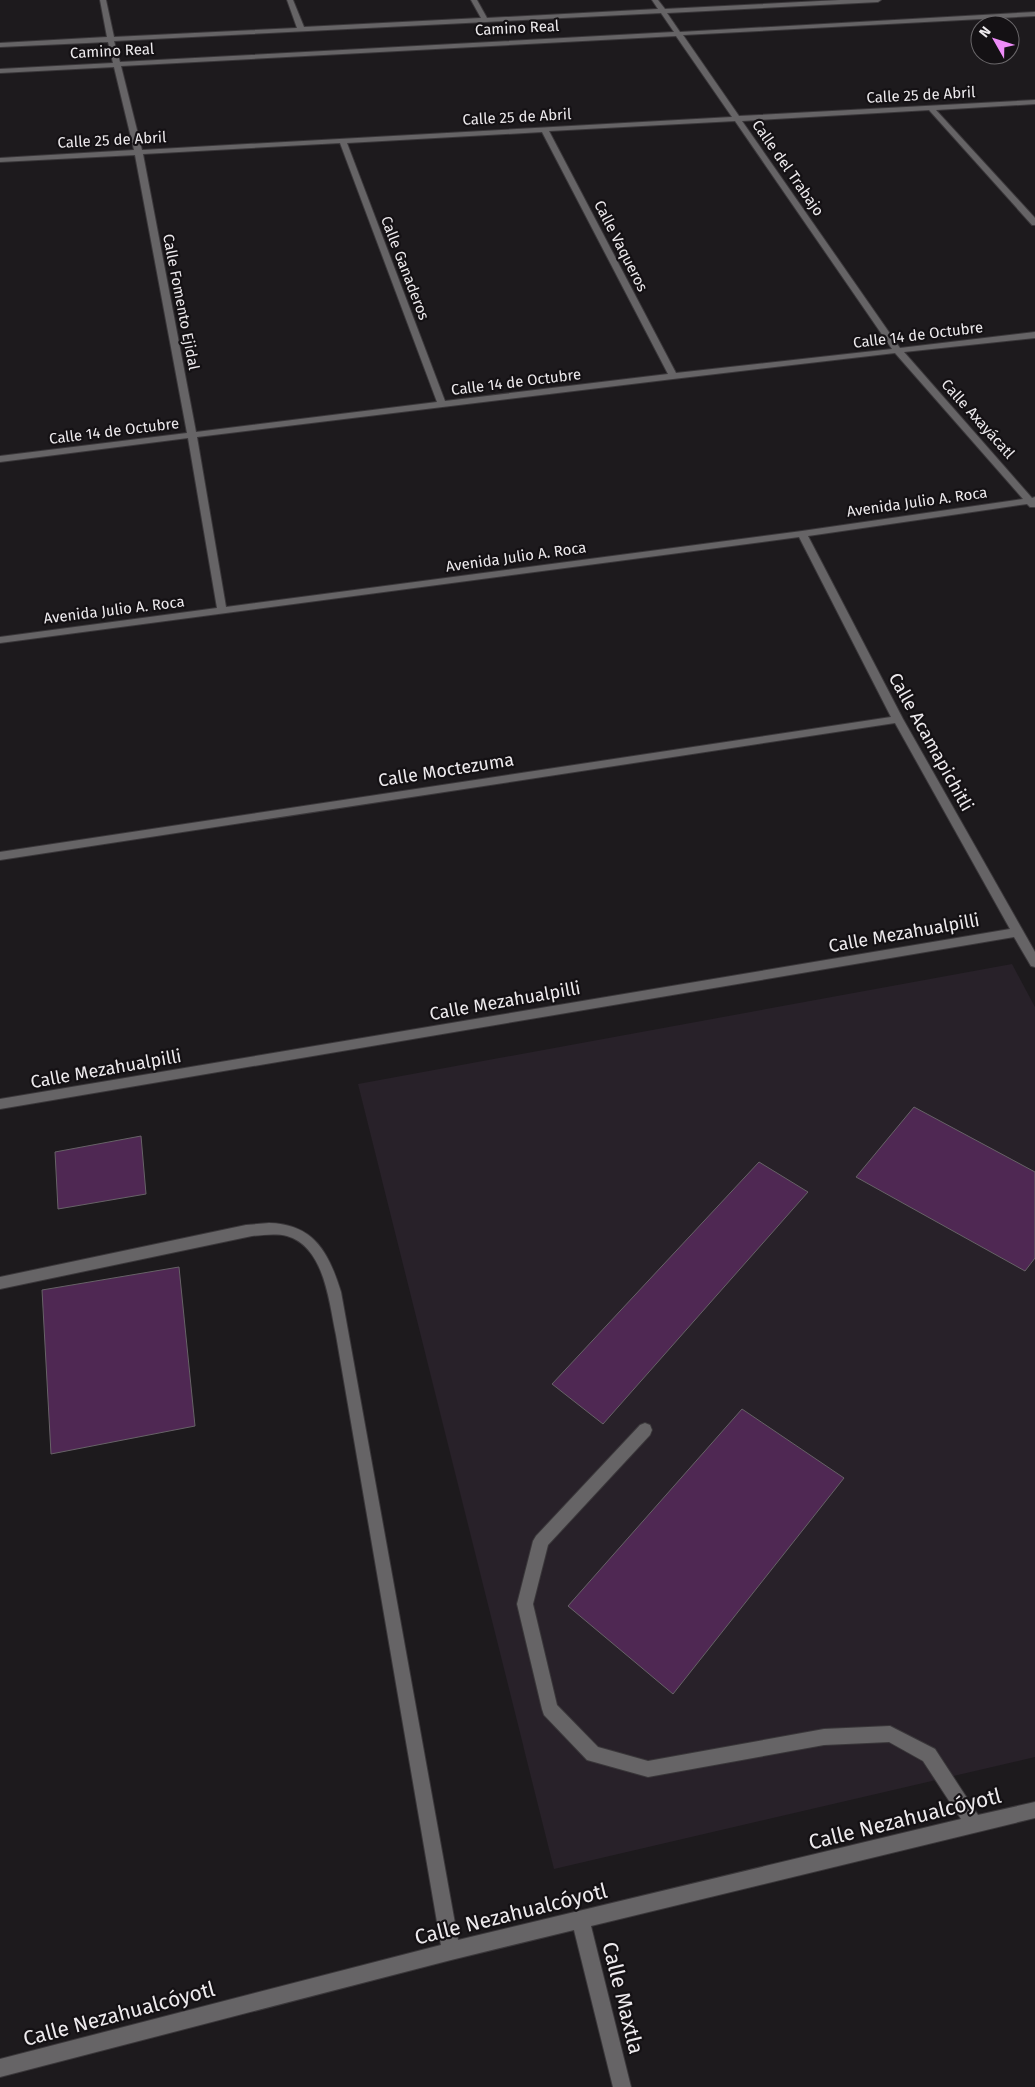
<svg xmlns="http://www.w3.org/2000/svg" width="1035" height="2087" viewBox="0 0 1035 2087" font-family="'Fira Sans',sans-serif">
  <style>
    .built { fill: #282129 }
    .building { fill: #4f2853; stroke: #676267 }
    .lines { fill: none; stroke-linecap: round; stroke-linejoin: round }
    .minor-casing { stroke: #3a373a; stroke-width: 2 }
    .minor { fill: #666466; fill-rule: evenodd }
    .labels { text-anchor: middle; stroke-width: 4.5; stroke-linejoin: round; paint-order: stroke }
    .far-street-label { font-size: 15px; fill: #edeaed; stroke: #141114 }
    .street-label { font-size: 18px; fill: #edeaed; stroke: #141114 }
    .near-street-label { font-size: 21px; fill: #edeaed; stroke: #141114 }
  </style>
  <rect width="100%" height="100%" fill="#1d1a1d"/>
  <!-- built -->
  <polygon class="built" points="1012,964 1035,1007 1035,1757 554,1869 358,1084"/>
  <!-- building -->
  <g class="building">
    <polygon points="914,1107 1035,1172 1035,1258 1025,1271 856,1177"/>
    <polygon points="141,1136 146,1194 58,1209 55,1152"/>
    <polygon points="759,1162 808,1192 603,1424 552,1384"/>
    <polygon points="179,1267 195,1426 51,1454 42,1290"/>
    <polygon points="742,1409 844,1478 673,1694 568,1606"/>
  </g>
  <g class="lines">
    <!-- minor casing -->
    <g class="minor-casing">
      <g id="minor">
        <path d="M100,0H106L114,37L297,28L287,0H293L304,27L481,18L471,0H477L487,18L658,9L652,0H658L665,9L840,0H881L878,2L667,13L680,32L1035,12V16L683,35L739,116L1035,100V104L936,110L1035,218V225H1032L929,110L742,121L900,348L1035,332V338L904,352L1032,498L1035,497V507H1030L1027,504L808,536L903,719L1035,952V967L1031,966L1014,937L0,1109V1099L1010,929L895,723L0,860V852L891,717L799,537L0,643V637L217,608L188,438L0,462V456L187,433L135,155L0,162V158L134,150L114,67L0,73V69L113,63L108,42L0,47V43L107,37ZM661,13L674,32L120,62L114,41ZM676,36L732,117L142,150L121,66ZM735,121L892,349L676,373L549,131ZM542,132L668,374L445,401L347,143ZM340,143L437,402L196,432L143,154ZM895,353L1023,499L802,531L226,607L197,437L673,379Z"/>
        <path d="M269,1223C314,1224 329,1253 341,1292L458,1940L961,1819L923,1761L889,1742L824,1745L648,1777L587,1760L544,1715L542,1709L517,1604L533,1541L536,1536L640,1425L645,1423L650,1425L652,1430L650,1435L548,1545L533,1604L557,1705L598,1747L648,1761L824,1729L890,1726L935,1749L978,1815L1035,1802V1818L591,1926L631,2087H613L574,1930L451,1960L0,2077V2059L441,1945L336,1335C329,1303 325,1247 287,1236C276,1233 263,1235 252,1236L0,1289V1277L246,1225Z"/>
      </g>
    </g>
    <!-- minor -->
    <use href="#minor" class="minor"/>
  </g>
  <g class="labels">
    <!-- far-street labels -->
    <g class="far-street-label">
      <text transform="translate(517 28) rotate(-3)" y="5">Camino Real</text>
      <text transform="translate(112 51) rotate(-3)" y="5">Camino Real</text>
      <text transform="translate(921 95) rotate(-3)" y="5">Calle 25 de Abril</text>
      <text transform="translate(517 117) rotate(-3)" y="5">Calle 25 de Abril</text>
      <text transform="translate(112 140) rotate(-3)" y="5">Calle 25 de Abril</text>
      <text transform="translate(788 168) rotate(55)" y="5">Calle del Trabajo</text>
      <text transform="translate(621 246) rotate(63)" y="5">Calle Vaqueros</text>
      <text transform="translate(405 268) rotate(69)" y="5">Calle Ganaderos</text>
      <text transform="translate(181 302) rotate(79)" y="5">Calle Fomento Ejidal</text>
      <text transform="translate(918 335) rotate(-7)" y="5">Calle 14 de Octubre</text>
      <text transform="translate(516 382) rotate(-7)" y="5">Calle 14 de Octubre</text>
      <text transform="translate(978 419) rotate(48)" y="5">Calle Axayácatl</text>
      <text transform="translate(114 431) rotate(-7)" y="5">Calle 14 de Octubre</text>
      <text transform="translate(917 502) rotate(-8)" y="5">Avenida Julio A. Roca</text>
      <text transform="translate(516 557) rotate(-8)" y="5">Avenida Julio A. Roca</text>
      <text transform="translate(114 610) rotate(-7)" y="5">Avenida Julio A. Roca</text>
    </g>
    <!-- street labels -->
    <g class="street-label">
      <text transform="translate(931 742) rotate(61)" y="6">Calle Acamapichitli</text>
      <text transform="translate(446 770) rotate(-9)" y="6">Calle Moctezuma</text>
      <text transform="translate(904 933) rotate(-10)" y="6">Calle Mezahualpilli</text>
      <text transform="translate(505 1001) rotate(-10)" y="6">Calle Mezahualpilli</text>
      <text transform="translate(106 1069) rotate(-10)" y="6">Calle Mezahualpilli</text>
    </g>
    <!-- near-street labels -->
    <g class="near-street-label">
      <text transform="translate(905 1819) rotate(-14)" y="7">Calle Nezahualcóyotl</text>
      <text transform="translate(511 1914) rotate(-14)" y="7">Calle Nezahualcóyotl</text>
      <text transform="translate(623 1998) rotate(76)" y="7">Calle Maxtla</text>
      <text transform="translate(119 2014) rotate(-15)" y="7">Calle Nezahualcóyotl</text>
    </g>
  </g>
  <!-- north arrow -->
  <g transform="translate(995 40) rotate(309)"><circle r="24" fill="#141114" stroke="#6b686b"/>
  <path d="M0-4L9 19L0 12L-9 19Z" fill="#ee8cf8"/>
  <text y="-8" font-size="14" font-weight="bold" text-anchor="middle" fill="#edeaed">N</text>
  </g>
</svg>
